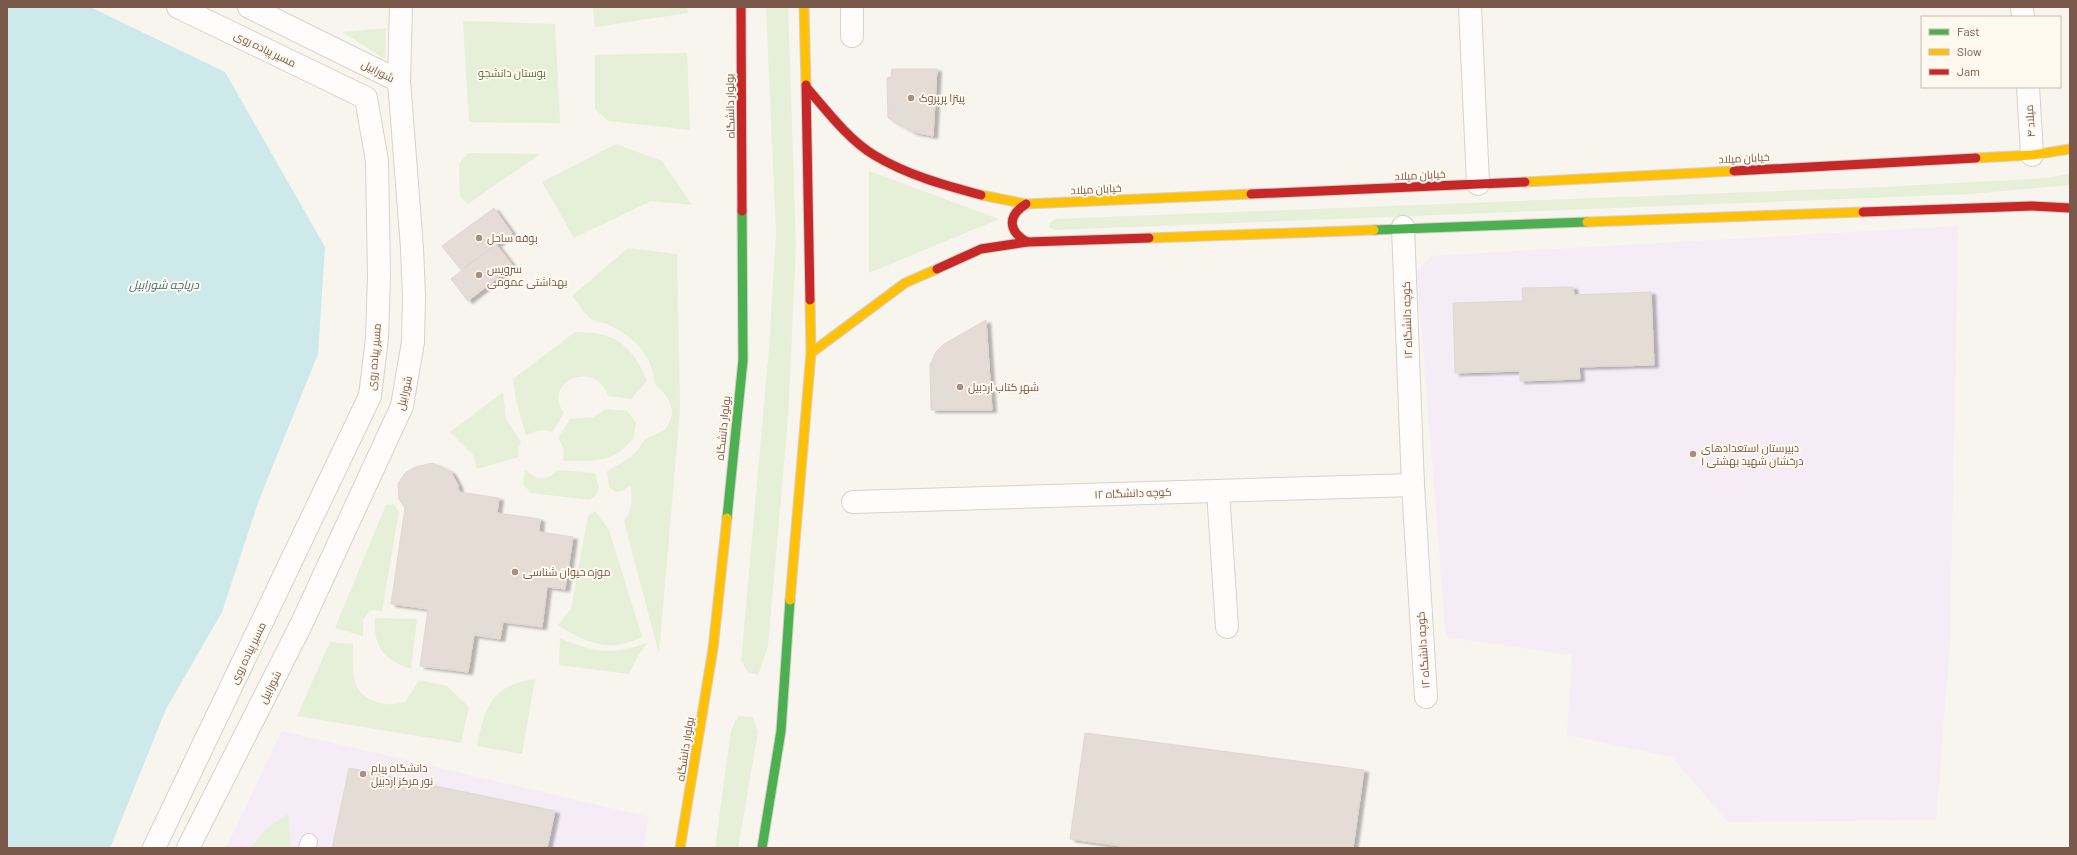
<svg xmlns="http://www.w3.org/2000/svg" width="2077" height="855" viewBox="0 0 2077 855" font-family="Barlow,Cairo,sans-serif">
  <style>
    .education { fill: #f5ecf5 }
    .green { fill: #e6f0d8 }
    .water { fill: #cde9ea }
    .building { fill: #e5dcd5; stroke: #e2d7cf; filter: url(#shadow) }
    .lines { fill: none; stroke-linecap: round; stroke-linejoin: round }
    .lane-casing { stroke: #d8d1cc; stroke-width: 18 }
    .street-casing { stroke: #d8d1cc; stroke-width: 24 }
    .fast-casing { stroke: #d8cfc9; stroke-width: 11 }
    .slow-casing { stroke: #d8cfc9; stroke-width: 11 }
    .jam-casing { stroke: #d8cfc9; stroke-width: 11 }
    .lane { stroke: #fefdfc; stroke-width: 16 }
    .street { stroke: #fefdfc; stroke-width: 22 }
    .fast { stroke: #4caf50; stroke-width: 9 }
    .slow { stroke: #ffc107; stroke-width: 9 }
    .jam { stroke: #c62828; stroke-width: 9 }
    .poi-dot { fill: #a68f83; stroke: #fff9f0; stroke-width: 1.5 }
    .labels { text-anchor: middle; stroke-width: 4; stroke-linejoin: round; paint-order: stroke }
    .street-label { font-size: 11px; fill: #7a594a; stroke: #fff9f0 }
    .park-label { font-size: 11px; fill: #527a3f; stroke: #fff9f0 }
    .poi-label { font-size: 11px; fill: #7a594a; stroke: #fff9f0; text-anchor: start }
    .water-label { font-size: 12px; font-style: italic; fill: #3c767f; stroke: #fff9f0 }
  </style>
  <defs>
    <filter id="shadow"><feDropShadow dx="4.5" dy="2.5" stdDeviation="1" flood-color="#0004"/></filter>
  </defs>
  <rect width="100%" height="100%" fill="#f8f4ee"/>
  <!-- education -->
  <g class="education">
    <polygon points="1958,226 1950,641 1936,820 1728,822 1672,757 1567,735 1572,655 1446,637 1417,271 1431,256"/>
    <polygon points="282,731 649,817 644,848 226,848"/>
  </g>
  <!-- green -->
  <g class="green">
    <polygon points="593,7 687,7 688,13 595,27"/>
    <polygon points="766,7 788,7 796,245 788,418 768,646 758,675 748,672 741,661 769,349 776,233"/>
    <polygon points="463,21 555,24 560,123 469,122"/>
    <polygon points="386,28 385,59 342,32"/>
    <polygon points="687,53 690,130 608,121 595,109 595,55"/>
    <polygon points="616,144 662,161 692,205 651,201 574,238 542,182"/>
    <polygon points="468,153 540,154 468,204 460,197 459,164"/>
    <polygon points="869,171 999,219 869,273"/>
    <polygon points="2070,174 2070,185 1970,194 1055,230 1049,227 1050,223 1055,219 1882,187 2046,178"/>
    <path d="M628,248L677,254L680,410L659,654L624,521C632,513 633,496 630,485L623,491L616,492L609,487L607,471L628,459L638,450L645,439L665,430C667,426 671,419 672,415C673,402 663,391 655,384C652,354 634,337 607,324C602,322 594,322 590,318C583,312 578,303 572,296Z"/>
    <path d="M575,332C614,331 632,345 647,380C643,388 636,391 632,399L608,396C597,359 541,380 564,413L552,432C542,429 535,430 526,436L516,400L513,379Z"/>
    <polygon points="503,392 506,419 521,442 518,450 519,457 477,469 473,455 450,432"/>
    <polygon points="606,409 627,411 636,423 633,439 620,452 607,458 591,461 563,461 564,449 558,438 570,419 593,417"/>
    <path d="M525,470C536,481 547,481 558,470L595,473L599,488L596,495L590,500L531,493L523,484Z"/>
    <polygon points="393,504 399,511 382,611 370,610 363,620 363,636 335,628 386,505"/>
    <path d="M595,511L609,530L642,637C609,653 587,644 558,625L571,609L588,516Z"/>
    <path d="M375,618L417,619L411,669C384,660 373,647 375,618Z"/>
    <path d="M560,638C596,653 610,655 647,643L638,656L629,674L559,665Z"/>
    <path d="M330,642L353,644C353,656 352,670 355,682C361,702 389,709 406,701L419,680L447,686L469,707L461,743L297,716Z"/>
    <path d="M535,679L522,754L477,746C485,707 490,686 535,679Z"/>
    <polygon points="738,716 753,717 758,732 738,848 715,848 731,731"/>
    <polygon points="288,814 291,848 250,848 267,828"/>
  </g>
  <!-- water -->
  <polygon class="water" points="7,7 90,7 225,72 325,247 318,354 259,500 222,612 166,709 110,848 7,848"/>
  <!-- building -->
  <g class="building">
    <polygon points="892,69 937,69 933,136 913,132 888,118 887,78 891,77"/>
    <polygon points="494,208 512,233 461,270 442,246"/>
    <polygon points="496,244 513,266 468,301 451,279"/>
    <polygon points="1573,287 1574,295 1651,292 1654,365 1579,367 1580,379 1520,381 1520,371 1455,373 1453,303 1523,301 1522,288"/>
    <polygon points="986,320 992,410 931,410 930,365 936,352 944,344"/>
    <polygon points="433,463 451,472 458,485 459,492 499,498 497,513 540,519 539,532 573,537 565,589 547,587 542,627 503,622 500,639 474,635 468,672 420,666 428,609 391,604 405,508 399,499 398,484 405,473 415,467"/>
    <polygon points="1085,733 1364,770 1353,848 1135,848 1070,839"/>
    <polygon points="349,768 555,811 547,848 332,848"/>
  </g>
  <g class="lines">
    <!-- lane casing -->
    <g class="lane-casing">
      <polyline id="lane" points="307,848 309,842"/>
    </g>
    <!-- street casing -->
    <g class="street-casing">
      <g id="street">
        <polyline points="249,7 399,81"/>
        <polyline points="852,7 852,36"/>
        <polyline points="1470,7 1478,184"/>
        <polyline points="2022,7 2023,17"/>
        <polyline points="2028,87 2032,155"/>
        <polyline points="1403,227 1413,485 1426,697"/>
        <polyline points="1218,491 1227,627"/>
        <polyline points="853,502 1413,485"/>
        <polyline points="154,848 370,396 377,338 379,276 377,161 366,98 178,7"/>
        <polyline points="188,848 301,625 402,406 413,342 414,296 412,248 399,81 401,7"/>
      </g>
    </g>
    <!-- fast casing -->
    <g class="fast-casing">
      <g id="fast">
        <polyline points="1374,230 1587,222"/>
        <polyline points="727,518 743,360 742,211"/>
        <polyline points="762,848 781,731 790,600"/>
      </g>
    </g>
    <!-- slow casing -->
    <g class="slow-casing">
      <g id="slow">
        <polyline points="804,7 806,85"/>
        <polyline points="1976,158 2032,155 2070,149"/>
        <polyline points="1525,182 1734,171"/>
        <polyline points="981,195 1026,204 1251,194"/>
        <polyline points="1587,222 1863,212"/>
        <polyline points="1149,238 1374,230"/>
        <polyline points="811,353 905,283 937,269"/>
        <polyline points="790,600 811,353 810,300"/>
        <polyline points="680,848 713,649 727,518"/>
      </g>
    </g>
    <!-- jam casing -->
    <g class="jam-casing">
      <g id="jam">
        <polyline points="741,7 742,211"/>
        <polyline points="806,85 810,300"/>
        <path d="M807,88C827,111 848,139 874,155C907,175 944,185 981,195"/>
        <polyline points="1734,171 1976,158"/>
        <polyline points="1251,194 1525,182"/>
        <path d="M1026,204C1007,216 1008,231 1027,242"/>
        <polyline points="1863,212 2032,206 2070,208"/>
        <polyline points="937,269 981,249 1027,242 1149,238"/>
      </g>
    </g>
    <!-- lane -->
    <use href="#lane" class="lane"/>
    <!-- street -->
    <use href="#street" class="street"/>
    <!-- fast -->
    <use href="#fast" class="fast"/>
    <!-- slow -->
    <use href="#slow" class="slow"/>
    <!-- jam -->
    <use href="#jam" class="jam"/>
  </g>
  <!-- markers -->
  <g class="poi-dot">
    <circle cx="911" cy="98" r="4"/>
    <circle cx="479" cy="238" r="4"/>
    <circle cx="479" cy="275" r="4"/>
    <circle cx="960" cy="387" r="4"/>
    <circle cx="1693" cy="454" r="4"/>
    <circle cx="515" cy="572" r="4"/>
    <circle cx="363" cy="774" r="4"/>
  </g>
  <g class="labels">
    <!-- street labels -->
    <g class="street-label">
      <text transform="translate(265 49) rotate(26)" y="4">مسیر پیاده روی</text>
      <text transform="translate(378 71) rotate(27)" y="4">شورابیل</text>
      <text transform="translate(730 106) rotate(-91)" y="4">بولوار دانشگاه</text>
      <text transform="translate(2030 121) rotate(-94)" y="4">میلاد ۴</text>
      <text transform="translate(1744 158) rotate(-3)" y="4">خیابان میلاد</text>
      <text transform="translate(1420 175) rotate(-3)" y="4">خیابان میلاد</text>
      <text transform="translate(1096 189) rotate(-3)" y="4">خیابان میلاد</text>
      <text transform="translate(1407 320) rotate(-92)" y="4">کوچه دانشگاه ۱۲</text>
      <text transform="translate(374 357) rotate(-85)" y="4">مسیر پیاده روی</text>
      <text transform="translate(404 393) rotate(-76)" y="4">شورابیل</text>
      <text transform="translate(723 428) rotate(-84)" y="4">بولوار دانشگاه</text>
      <text transform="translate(1133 493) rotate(-2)" y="4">کوچه دانشگاه ۱۲</text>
      <text transform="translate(1423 650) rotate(-94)" y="4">کوچه دانشگاه ۱۲</text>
      <text transform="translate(248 653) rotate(-64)" y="4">مسیر پیاده روی</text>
      <text transform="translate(270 687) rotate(-63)" y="4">شورابیل</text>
      <text transform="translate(685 749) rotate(-81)" y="4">بولوار دانشگاه</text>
    </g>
    <!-- park labels -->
    <g class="park-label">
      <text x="512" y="77">بوستان دانشجو</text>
    </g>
    <!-- poi labels -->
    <g class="poi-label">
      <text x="919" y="102">پیتزا پرپروک</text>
      <text x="487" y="242">بوفه ساحل</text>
      <text x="487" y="273">سرویس<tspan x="487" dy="13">بهداشتی عمومی</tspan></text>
      <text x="968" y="391">شهر کتاب اردبیل</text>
      <text x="1701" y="452">دبیرستان استعدادهای<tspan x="1701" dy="13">درخشان شهید بهشتی ۱</tspan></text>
      <text x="523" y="576">موزه حیوان شناسی</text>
      <text x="371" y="772">دانشگاه پیام<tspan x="371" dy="13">نور مرکز اردبیل</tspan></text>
    </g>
    <!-- water labels -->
    <g class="water-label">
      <text x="164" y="289">دریاچه شورابیل</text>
    </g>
  </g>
  <!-- border -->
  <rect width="2077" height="855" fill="none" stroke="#7a594a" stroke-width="16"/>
  <!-- legend -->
  <rect x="1921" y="16" width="140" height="72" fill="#fff9f0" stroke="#cab9ae"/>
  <rect x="1929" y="29" width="20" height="6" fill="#4caf50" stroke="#cab9ae"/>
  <text x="1957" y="36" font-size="12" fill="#7a594a">Fast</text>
  <rect x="1929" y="49" width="20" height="6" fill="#ffc107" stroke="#cab9ae"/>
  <text x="1957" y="56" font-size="12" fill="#7a594a">Slow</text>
  <rect x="1929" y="69" width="20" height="6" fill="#c62828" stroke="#cab9ae"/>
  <text x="1957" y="76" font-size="12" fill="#7a594a">Jam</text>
</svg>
